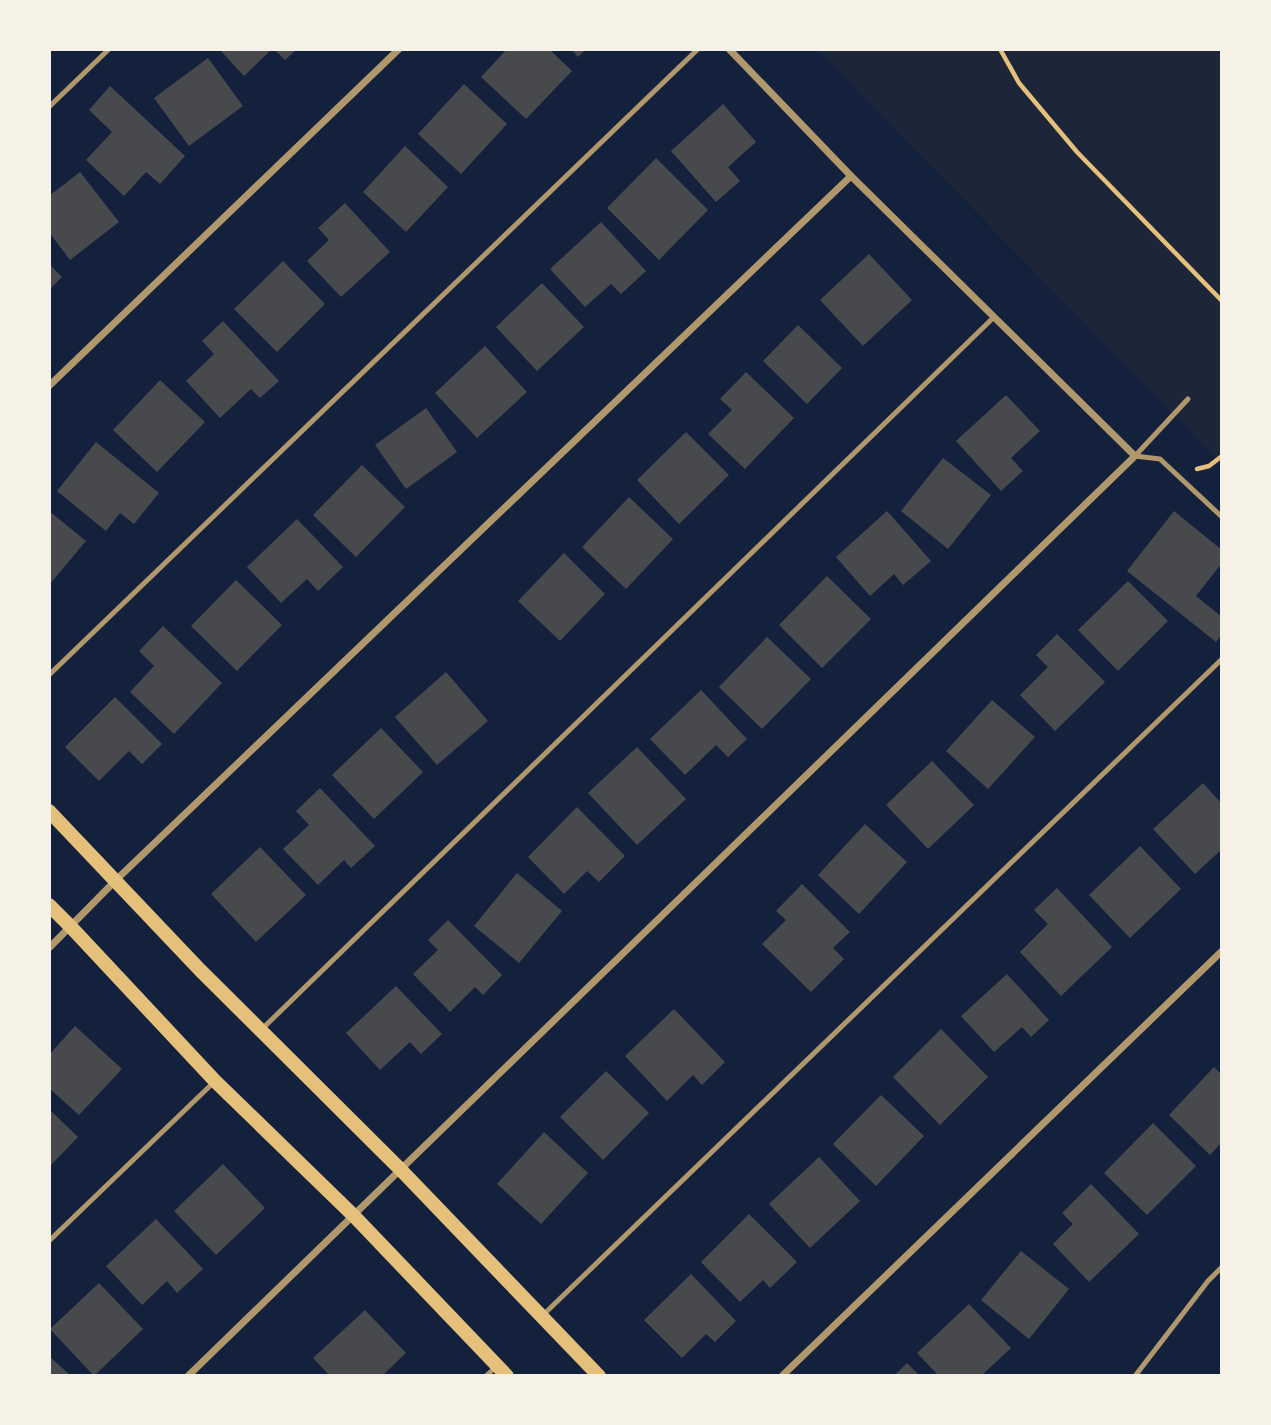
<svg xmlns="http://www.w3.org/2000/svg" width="1271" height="1425" viewBox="0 0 1271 1425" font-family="Signika,sans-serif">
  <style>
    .green { fill: #1d2539 }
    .building { fill: #48494c }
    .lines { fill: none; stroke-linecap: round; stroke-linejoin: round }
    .path { stroke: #e5c07b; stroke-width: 4.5 }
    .service { stroke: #b1986c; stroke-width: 5 }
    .minor { stroke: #b1986c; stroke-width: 7 }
    .secondary { stroke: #e5c07b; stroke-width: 14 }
  </style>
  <rect width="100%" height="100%" fill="#14213d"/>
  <!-- green -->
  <polygon class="green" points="817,49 1222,49 1222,464"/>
  <!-- building -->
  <g class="building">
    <polygon points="219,49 272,49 244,76"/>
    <polygon points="274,49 297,49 285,60"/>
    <polygon points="507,49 549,49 572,71 526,119 481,77"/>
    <polygon points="571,49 586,49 578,57"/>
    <polygon points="208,58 243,106 189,146 154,98"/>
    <polygon points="464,84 507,124 461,174 418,134"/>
    <polygon points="110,86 185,156 160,184 146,172 124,196 86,160 112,132 89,110"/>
    <polygon points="723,104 756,142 728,167 740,181 716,202 671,151"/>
    <polygon points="405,146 448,187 406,232 363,192"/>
    <polygon points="656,158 708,210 659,260 607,208"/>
    <polygon points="80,172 119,222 70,260 49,232 49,196"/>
    <polygon points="345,203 390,252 341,297 307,261 329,240 318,228"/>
    <polygon points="601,222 646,271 621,294 611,284 585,307 550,269"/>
    <polygon points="869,254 912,300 863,346 820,300"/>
    <polygon points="283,261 325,304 277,352 234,309"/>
    <polygon points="49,264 62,277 49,290"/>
    <polygon points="542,283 584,327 537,371 496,327"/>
    <polygon points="223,321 279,381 260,398 251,389 220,418 186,381 214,354 202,341"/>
    <polygon points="798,325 842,368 807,404 763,361"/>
    <polygon points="485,346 527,392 477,438 435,393"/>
    <polygon points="746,372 794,418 745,469 708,434 732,410 720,399"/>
    <polygon points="160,380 205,422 157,472 113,430"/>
    <polygon points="1006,395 1040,431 1011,458 1023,471 1001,491 956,441"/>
    <polygon points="426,408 457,452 406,489 375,445"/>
    <polygon points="686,432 729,475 679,524 637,480"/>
    <polygon points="96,442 159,493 134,524 120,513 106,531 57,491"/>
    <polygon points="943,458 991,495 948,549 901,511"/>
    <polygon points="362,465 405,507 356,557 313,515"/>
    <polygon points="629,497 673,539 626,589 582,547"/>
    <polygon points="49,511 86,541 49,585"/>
    <polygon points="887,511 931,561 903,585 894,574 870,596 836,557"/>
    <polygon points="1174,511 1222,550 1222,563 1196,596 1222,617 1222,634 1216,642 1127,571"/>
    <polygon points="297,519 343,567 318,591 307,579 281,603 247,567"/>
    <polygon points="564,553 605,594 560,641 518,601"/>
    <polygon points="827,576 871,619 822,668 779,625"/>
    <polygon points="236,580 282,625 237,671 191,626"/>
    <polygon points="1128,581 1168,621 1118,671 1078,630"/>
    <polygon points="163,626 222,683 174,734 130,692 154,666 139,651"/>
    <polygon points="1057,634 1105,682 1055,731 1020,695 1048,667 1036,655"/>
    <polygon points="767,637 811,679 762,729 719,687"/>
    <polygon points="446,672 488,721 437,765 395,717"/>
    <polygon points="701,690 747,739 728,757 716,745 685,775 650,739"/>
    <polygon points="115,697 162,744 142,764 129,751 99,781 65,747"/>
    <polygon points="992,700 1035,737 988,789 946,751"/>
    <polygon points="381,728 423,772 374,819 332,775"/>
    <polygon points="637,747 686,799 637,845 588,793"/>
    <polygon points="932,761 974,805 928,849 886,805"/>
    <polygon points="1203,783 1222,804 1222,849 1195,874 1153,829"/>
    <polygon points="320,788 375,846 351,868 344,860 318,885 283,849 309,825 296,811"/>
    <polygon points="577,807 625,856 599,882 587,871 564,894 528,857"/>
    <polygon points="865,824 907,862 859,914 818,875"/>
    <polygon points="1140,846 1181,889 1130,938 1089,895"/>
    <polygon points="260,847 306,895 256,942 211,894"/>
    <polygon points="517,873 562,911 519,963 474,926"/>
    <polygon points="802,884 850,932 833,948 844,959 811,992 762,944 786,920 776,911"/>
    <polygon points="1057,888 1112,947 1061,996 1020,952 1048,924 1034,910"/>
    <polygon points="448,920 502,975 483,995 475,987 450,1012 413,974 438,950 428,940"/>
    <polygon points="1007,974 1049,1020 1031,1037 1022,1027 994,1052 961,1016"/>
    <polygon points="396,986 442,1034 421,1054 410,1042 380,1070 346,1033"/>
    <polygon points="674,1009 725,1062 702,1085 693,1075 667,1101 625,1056"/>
    <polygon points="75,1026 122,1069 79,1115 49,1088 49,1055"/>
    <polygon points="941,1029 988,1077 940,1125 893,1077"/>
    <polygon points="1214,1067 1222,1075 1222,1142 1210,1155 1169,1115"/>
    <polygon points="606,1071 649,1113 603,1160 560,1117"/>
    <polygon points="881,1095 924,1136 876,1186 833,1144"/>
    <polygon points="49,1109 78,1137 49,1167"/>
    <polygon points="1153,1123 1196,1166 1147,1215 1104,1173"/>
    <polygon points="544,1132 588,1173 541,1224 497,1184"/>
    <polygon points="819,1157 860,1201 810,1248 769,1204"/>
    <polygon points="223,1164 265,1208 216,1255 174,1211"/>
    <polygon points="1091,1184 1139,1234 1089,1282 1053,1244 1073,1224 1062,1213"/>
    <polygon points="749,1214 797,1262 770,1288 763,1280 740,1302 701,1262"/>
    <polygon points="156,1219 203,1269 177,1293 167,1281 142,1305 106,1266"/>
    <polygon points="1021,1251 1069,1289 1029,1339 981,1300"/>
    <polygon points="691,1274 736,1321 715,1342 706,1334 682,1358 644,1320"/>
    <polygon points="99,1283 143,1329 94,1376 50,1329"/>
    <polygon points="969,1304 1011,1348 981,1376 939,1376 917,1353"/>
    <polygon points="365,1310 406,1353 382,1376 330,1376 313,1358"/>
    <polygon points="49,1356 71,1376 49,1376"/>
    <polygon points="907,1363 920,1376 894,1376"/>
  </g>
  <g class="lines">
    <!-- path -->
    <g class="path">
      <polyline points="1000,49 1019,83 1077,152 1222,301"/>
      <polyline points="1197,469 1209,466 1222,456"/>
    </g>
    <!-- service -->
    <g class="service">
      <polyline points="49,107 109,49"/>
      <polyline points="1135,456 1160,459 1222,517"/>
      <polyline points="1135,456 1188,399"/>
      <polyline points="49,675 698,49"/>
      <polyline points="261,1030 994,317"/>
      <polyline points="49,1241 213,1083"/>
      <polyline points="542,1316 1222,659"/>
      <polyline points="486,1376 497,1366"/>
      <polyline points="1135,1376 1208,1281 1222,1267"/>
    </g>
    <!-- minor -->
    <g class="minor">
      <polyline points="49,386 399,49"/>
      <polyline points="49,948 116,880 851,176"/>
      <polyline points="188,1376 1135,456 851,176 729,49"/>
      <polyline points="782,1376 1222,951"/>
    </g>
    <!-- secondary -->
    <g class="secondary">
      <polyline points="49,811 200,970 401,1170 599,1376"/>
      <polyline points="49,905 71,927 215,1081 354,1216 507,1376"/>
    </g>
  </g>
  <!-- border -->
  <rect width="1271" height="1425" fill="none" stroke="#f6f1e7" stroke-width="102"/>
</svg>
